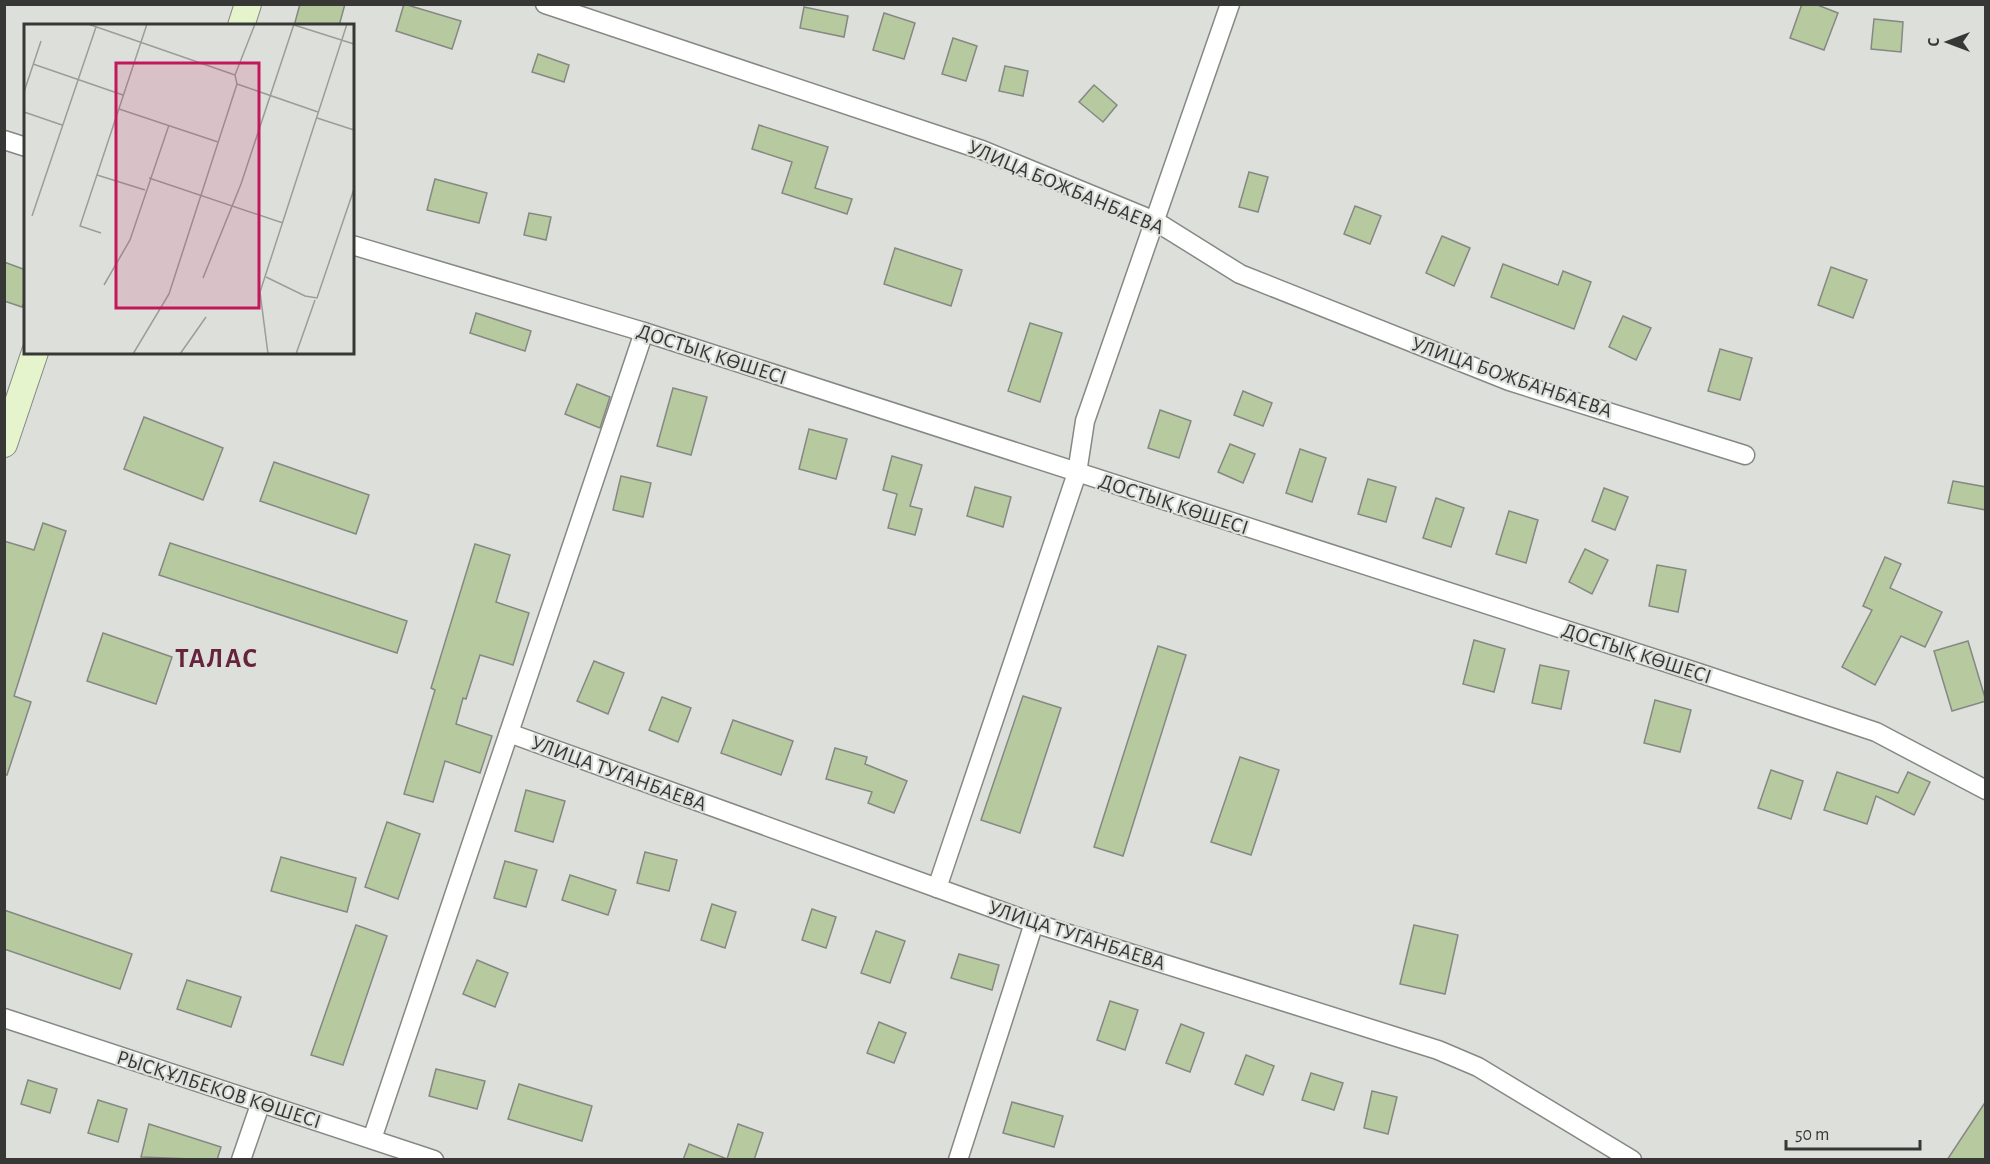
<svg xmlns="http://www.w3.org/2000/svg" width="1990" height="1164" viewBox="0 0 1990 1164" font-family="'Alegreya Sans',sans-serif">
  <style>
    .building { fill: #b6c99f; stroke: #868883; stroke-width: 1.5 }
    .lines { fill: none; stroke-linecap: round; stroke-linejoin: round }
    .street-casing { stroke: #868883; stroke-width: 21 }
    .secondary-casing { stroke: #868883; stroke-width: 28 }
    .street { stroke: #fff; stroke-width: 18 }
    .secondary { stroke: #e5f4cc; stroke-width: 26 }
    .labels { text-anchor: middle; stroke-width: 4.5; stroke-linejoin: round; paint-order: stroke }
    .street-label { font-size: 21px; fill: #373835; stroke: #dde0da }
    .district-label { font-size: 27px; font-weight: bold; letter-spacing: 1.5px; fill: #65233d; stroke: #dde0da }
    .inset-road { fill: none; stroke: #9b9d98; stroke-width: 1.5 }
    .view { fill: #c2185b; fill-opacity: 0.15; stroke: #c2185b; stroke-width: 3 }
    .inset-edge { fill: none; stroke: #373835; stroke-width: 3 }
  </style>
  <rect width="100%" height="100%" fill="#dde0da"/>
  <!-- building -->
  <g class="building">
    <polygon points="300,4 345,4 339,26 294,26"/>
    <polygon points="404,4 461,21 452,49 396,31"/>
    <polygon points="1802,4 1815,4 1838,13 1824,50 1790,38"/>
    <polygon points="804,7 848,16 844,37 800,28"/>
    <polygon points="884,13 915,23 904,59 873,50"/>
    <polygon points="1874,19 1903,22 1901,52 1871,49"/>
    <polygon points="953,38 977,46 966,81 942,74"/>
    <polygon points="538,54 569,65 564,82 532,72"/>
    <polygon points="1005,66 1028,71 1023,96 999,91"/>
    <polygon points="1094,85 1117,105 1103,122 1079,102"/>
    <polygon points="759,125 828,147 815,188 852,199 847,214 782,193 792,162 752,149"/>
    <polygon points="1249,172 1268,177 1258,212 1239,207"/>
    <polygon points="435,179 487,193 479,223 427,210"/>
    <polygon points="1355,206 1381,216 1370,244 1344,234"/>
    <polygon points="529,213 551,217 546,240 524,235"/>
    <polygon points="1442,236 1470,248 1454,286 1426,273"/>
    <polygon points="895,248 962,270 951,306 884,284"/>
    <polygon points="4,262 26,270 26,299 22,307 4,301"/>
    <polygon points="1503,264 1558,285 1563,271 1591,282 1574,329 1491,297"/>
    <polygon points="1831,267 1867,280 1853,318 1818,305"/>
    <polygon points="476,313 531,331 525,351 470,333"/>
    <polygon points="1623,316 1651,328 1636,360 1609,347"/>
    <polygon points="1030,323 1062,333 1040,402 1008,391"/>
    <polygon points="1720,349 1752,358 1740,400 1708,391"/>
    <polygon points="577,384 610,397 600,428 565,414"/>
    <polygon points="673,388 707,397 691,455 657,446"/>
    <polygon points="1243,391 1272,403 1263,426 1234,415"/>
    <polygon points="1160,410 1191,421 1179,458 1148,448"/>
    <polygon points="144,417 223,448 203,500 124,469"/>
    <polygon points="809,429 847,439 836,479 799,469"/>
    <polygon points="1230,444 1255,454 1243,483 1218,472"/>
    <polygon points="1300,449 1326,458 1312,502 1286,493"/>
    <polygon points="892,456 922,465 910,506 922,509 915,535 888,528 897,494 883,490"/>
    <polygon points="274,462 369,495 356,534 260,501"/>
    <polygon points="621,476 651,483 643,517 613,510"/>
    <polygon points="1368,479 1396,487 1386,522 1358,514"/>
    <polygon points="1953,481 1986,487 1986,510 1948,503"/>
    <polygon points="975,487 1011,497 1003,527 967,516"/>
    <polygon points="1604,488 1628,497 1615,530 1592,521"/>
    <polygon points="1436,498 1464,508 1451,547 1423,538"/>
    <polygon points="1509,511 1538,520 1526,563 1496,554"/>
    <polygon points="43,523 66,531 14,696 31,702 7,775 4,775 4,541 34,550"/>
    <polygon points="170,543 407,621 397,653 159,575"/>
    <polygon points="475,544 510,555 496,602 529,613 513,665 480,655 466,699 463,698 456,724 492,736 480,773 445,761 433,802 404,794 435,690 431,688"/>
    <polygon points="1585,549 1608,560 1592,594 1569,582"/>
    <polygon points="1885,557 1901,564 1890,588 1942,612 1925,647 1901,636 1875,685 1842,667 1872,610 1863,606"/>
    <polygon points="1657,565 1686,570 1678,612 1649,606"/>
    <polygon points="103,633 172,657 156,704 87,681"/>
    <polygon points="1474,640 1505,649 1494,692 1463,684"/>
    <polygon points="1968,641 1986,701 1952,711 1934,651"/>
    <polygon points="1158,646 1186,655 1123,856 1094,847"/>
    <polygon points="594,661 624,673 608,714 577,701"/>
    <polygon points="1540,665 1569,671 1561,709 1532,703"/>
    <polygon points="1023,696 1061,708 1020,833 981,820"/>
    <polygon points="662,697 691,708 678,742 649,730"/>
    <polygon points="1655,700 1691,710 1680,752 1644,743"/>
    <polygon points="733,720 793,741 781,775 721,753"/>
    <polygon points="835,748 867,757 865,764 907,781 894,813 868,803 872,792 826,779"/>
    <polygon points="1240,757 1279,770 1251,855 1211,842"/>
    <polygon points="1771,770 1803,781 1791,819 1758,808"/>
    <polygon points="1837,772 1898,793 1908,772 1930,782 1914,815 1876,796 1867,824 1824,810"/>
    <polygon points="526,790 565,801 553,842 515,831"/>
    <polygon points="387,822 420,834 398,899 365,887"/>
    <polygon points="645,852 677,860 669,891 637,883"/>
    <polygon points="281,857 356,878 347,912 271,891"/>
    <polygon points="505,861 537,870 526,907 494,898"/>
    <polygon points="570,875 616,890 608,915 562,900"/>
    <polygon points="712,904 736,912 725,948 701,940"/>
    <polygon points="812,909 836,917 826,948 802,940"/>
    <polygon points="4,910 132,954 120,989 4,949"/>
    <polygon points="356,925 387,936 343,1065 311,1055"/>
    <polygon points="1414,925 1458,935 1445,994 1400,984"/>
    <polygon points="876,931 905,941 890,983 861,973"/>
    <polygon points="959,954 999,965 992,990 951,978"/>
    <polygon points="477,960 508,973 495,1007 463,994"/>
    <polygon points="187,980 241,997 231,1027 177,1009"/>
    <polygon points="1110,1001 1138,1010 1125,1050 1097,1040"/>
    <polygon points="879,1022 906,1033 894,1063 867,1053"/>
    <polygon points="1181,1024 1204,1033 1190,1072 1166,1063"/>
    <polygon points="1246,1055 1274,1066 1263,1095 1235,1084"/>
    <polygon points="436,1069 485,1081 477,1109 429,1096"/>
    <polygon points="1311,1073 1343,1083 1334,1110 1302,1100"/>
    <polygon points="28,1080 57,1089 50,1113 21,1104"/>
    <polygon points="519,1084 592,1106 582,1141 508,1119"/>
    <polygon points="1372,1091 1397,1097 1388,1134 1364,1128"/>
    <polygon points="98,1100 127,1109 118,1142 88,1133"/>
    <polygon points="1986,1101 1986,1160 1947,1160"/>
    <polygon points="1012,1102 1063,1116 1054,1147 1003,1133"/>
    <polygon points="149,1124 221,1147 217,1160 141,1157"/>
    <polygon points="738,1124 763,1133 754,1160 683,1160 689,1144 727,1159"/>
  </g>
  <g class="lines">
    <!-- street casing -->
    <g class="street-casing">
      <g id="street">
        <polyline points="545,4 982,150 1155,221 1240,274 1509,381 1745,455"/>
        <polyline points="4,140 26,147"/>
        <polyline points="352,245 644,332 1699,673 1876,732 1986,790"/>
        <polyline points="509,733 1034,923 1438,1050 1478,1067 1632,1160"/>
        <polyline points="937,888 1077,473 1085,421 1230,4"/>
        <polyline points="4,1018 434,1160"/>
        <polyline points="372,1139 644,332"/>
        <polyline points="241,1160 261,1102"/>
        <polyline points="958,1160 1034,923"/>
      </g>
    </g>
    <!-- secondary casing -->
    <g class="secondary-casing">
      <g id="secondary">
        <polyline points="241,26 248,4"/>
        <polyline points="4,444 35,352"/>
      </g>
    </g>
    <!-- street -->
    <use href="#street" class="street"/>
    <!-- secondary -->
    <use href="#secondary" class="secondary"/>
  </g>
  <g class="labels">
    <!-- street labels -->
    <g class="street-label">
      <text transform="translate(1066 187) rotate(23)" y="7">УЛИЦА БОЖБАНБАЕВА</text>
      <text transform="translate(712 354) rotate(18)" y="7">ДОСТЫҚ КӨШЕСІ</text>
      <text transform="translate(1512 377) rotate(19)" y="7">УЛИЦА БОЖБАНБАЕВА</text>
      <text transform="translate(1174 504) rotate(18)" y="7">ДОСТЫҚ КӨШЕСІ</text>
      <text transform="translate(1637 653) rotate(18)" y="7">ДОСТЫҚ КӨШЕСІ</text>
      <text transform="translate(619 773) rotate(20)" y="7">УЛИЦА ТУГАНБАЕВА</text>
      <text transform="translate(1077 935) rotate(18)" y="7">УЛИЦА ТУГАНБАЕВА</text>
      <text transform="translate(219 1089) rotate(18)" y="7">РЫСҚҰЛБЕКОВ КӨШЕСІ</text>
    </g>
    <!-- district labels -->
    <g class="district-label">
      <text x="217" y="667">ТАЛАС</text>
    </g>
  </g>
  <!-- overview -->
  <g transform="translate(24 24)">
    <rect width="330" height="330" fill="#dde0da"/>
    <path class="inset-road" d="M64,0L211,51M270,1L330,20M9,40L99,71M213,60L294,88M213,60L211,51L231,0M0,68L17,17M95,85L194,118M0,88L38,101M293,94L330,106M73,151L121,166M125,154L259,199M8,192L72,3M77,209L56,202L123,0M242,253L281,272L293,274L330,165M179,254L217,160L270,0M80,261L106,216L145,101M109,330L145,270L213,60M156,330L182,293M244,330L236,268L323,0M272,330L291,276"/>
    <path class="view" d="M92,39H235V284H92Z"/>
    <rect width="330" height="330" class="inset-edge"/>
  </g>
  <!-- border -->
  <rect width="1990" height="1164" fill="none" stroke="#373835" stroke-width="12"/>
  <!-- north arrow -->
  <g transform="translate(1948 42) rotate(270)" stroke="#dde0da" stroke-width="4.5" paint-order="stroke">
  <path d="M0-4.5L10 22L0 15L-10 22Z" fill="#373835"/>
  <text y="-9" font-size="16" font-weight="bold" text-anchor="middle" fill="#373835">С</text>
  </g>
  <!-- scale -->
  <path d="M1786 1140v9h134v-9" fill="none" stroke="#373835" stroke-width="3"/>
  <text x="1795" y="1140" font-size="18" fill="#373835" stroke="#dde0da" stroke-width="4.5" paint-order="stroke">50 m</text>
</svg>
